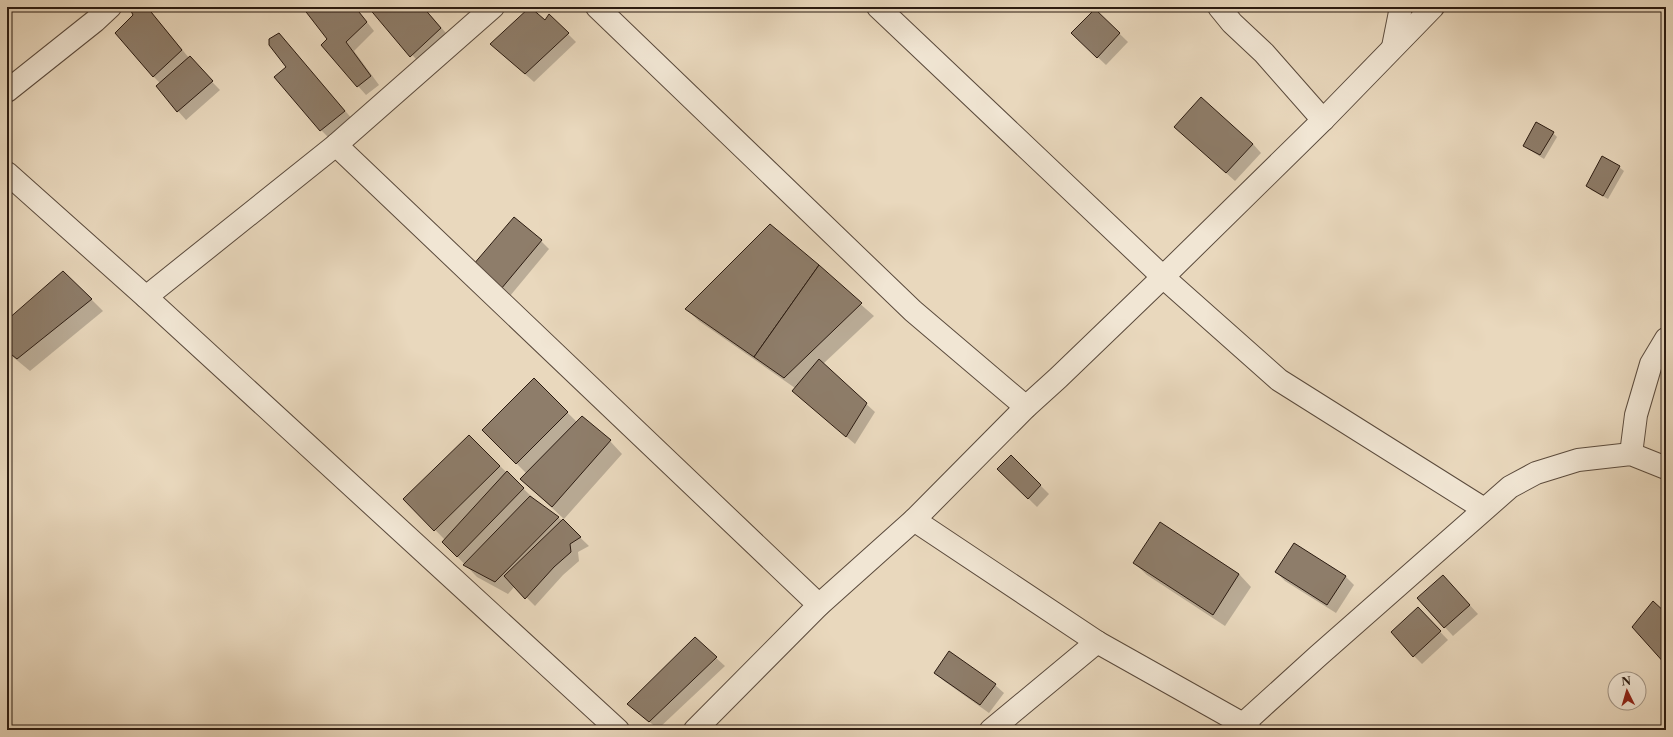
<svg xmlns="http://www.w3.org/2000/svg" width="1673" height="737" viewBox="0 0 1673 737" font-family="'Libre Caslon Text',serif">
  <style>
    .shadow { fill: #0003 }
    .building { fill: #8e7d6a; stroke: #2b1b11 }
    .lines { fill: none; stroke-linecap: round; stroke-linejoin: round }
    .minor-casing { stroke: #5a4a3c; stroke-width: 24 }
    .minor { stroke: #f1e6d4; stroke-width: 22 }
  </style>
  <rect width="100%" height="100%" fill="#e9d8bd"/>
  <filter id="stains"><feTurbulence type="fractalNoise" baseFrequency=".005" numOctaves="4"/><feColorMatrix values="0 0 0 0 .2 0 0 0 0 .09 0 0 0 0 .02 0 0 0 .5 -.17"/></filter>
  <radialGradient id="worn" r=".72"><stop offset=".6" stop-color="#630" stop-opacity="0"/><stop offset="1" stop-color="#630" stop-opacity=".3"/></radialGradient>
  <!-- shadow -->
  <g class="shadow">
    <polygon points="130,7 147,7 189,58 220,90 186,120 178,111 160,83 153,76 135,15"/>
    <polygon points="306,7 355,7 374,31 354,51 379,85 366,95 358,86 322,45 328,39"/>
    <polygon points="369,7 423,7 453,41 424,68"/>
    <polygon points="1095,10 1128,42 1106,65 1072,33"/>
    <polygon points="568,34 576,42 534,82 491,44"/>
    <polygon points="287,43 353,120 329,138 321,130 287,67"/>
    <polygon points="1666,123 1666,132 1662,128"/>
    <polygon points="1553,133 1557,137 1544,159 1528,149 1524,145"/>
    <polygon points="1184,135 1253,144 1261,153 1235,181"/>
    <polygon points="1619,167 1624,171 1608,199 1591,190 1587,186"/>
    <polygon points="770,225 874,316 823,364 875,412 855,444 802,399 795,388 699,321 686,309"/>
    <polygon points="541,241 549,249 510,296 482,274"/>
    <polygon points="91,299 103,311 30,371 7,352 7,321"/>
    <polygon points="534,380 577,422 610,441 622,454 564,519 521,479 527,474 483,430"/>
    <polygon points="469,436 532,497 530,498 563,521 589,546 578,552 579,561 563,575 535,606 515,586 508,594 477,577 443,542 446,541 405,499"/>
    <polygon points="1011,456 1049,494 1037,507 998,469"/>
    <polygon points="1160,523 1239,574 1251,587 1225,626 1147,575 1134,563"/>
    <polygon points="1294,544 1346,577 1354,585 1336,613 1285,581 1276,572"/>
    <polygon points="1451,585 1478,614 1453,636 1419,599"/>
    <polygon points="1426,617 1448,640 1422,664 1414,656"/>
    <polygon points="695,639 725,666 658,729 628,704"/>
    <polygon points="935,673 995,685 1004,693 989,713 944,681"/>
  </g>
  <!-- building -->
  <g class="building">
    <polygon points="129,7 147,7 182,50 153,77 115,33 133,15"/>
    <polygon points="304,7 355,7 367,22 346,42 371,76 357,87 321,45 327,39 303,8"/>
    <polygon points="368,7 423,7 441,28 410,57"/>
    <polygon points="530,7 545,20 549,14 569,33 525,74 490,44"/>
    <polygon points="1095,9 1120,33 1097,58 1071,33"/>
    <polygon points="279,33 345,111 320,131 274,77 286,67 269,45 269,39"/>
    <polygon points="190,56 213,81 177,112 156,86"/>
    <polygon points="1201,97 1253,144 1226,173 1174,127"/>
    <polygon points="1536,122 1554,132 1540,155 1523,146"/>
    <polygon points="1602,156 1620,166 1603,196 1586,186"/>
    <polygon points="514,217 542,240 501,289 473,265"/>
    <polygon points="770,224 819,265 754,357 685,309"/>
    <polygon points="819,265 862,303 784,378 754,357"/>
    <polygon points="63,271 92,299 17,359 7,351 7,320"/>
    <polygon points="819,359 867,403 846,437 792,391"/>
    <polygon points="534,378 568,412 516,464 482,430"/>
    <polygon points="582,416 611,440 552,507 520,479"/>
    <polygon points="469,435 500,466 434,531 403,499"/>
    <polygon points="1011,455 1041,485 1028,499 997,469"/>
    <polygon points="507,471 524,488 457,557 442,542"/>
    <polygon points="530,496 559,517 495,582 463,565"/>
    <polygon points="563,519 581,537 570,544 571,552 554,567 525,599 504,576"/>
    <polygon points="1160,522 1239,574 1213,615 1133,563"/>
    <polygon points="1294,543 1346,576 1327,605 1275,572"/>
    <polygon points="1443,575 1470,605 1444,628 1417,598"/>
    <polygon points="1653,601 1666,613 1666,665 1632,627"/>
    <polygon points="1418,607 1441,631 1413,657 1391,632"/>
    <polygon points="695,637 717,657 649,722 627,704"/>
    <polygon points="949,651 996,684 980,705 934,673"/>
  </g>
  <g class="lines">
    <!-- minor casing -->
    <g class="minor-casing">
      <g id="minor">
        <polyline points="597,7 913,311 1026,407"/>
        <polyline points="878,7 1163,277 1279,380 1484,509"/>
        <polyline points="1219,7 1232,23 1264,53 1323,120"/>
        <polyline points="1393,47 1401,7"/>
        <polyline points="7,91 95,21 110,7"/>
        <polyline points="336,145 819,605"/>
        <polyline points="7,173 146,297 618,730"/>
        <polyline points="146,297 336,145 493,7"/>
        <polyline points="1631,454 1636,415 1651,364 1666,339"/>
        <polyline points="914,520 1097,642 1243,724 1250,730"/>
        <polyline points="1243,724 1318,656 1510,487 1536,473 1578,460 1631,454 1666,468"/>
        <polyline points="695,730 819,605 914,520 1026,407 1058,378 1163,277 1323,120 1433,7"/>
        <polyline points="991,730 1097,642"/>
      </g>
    </g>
    <!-- minor -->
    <use href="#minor" class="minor"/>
  </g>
  <!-- margin -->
  <rect width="1673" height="737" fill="none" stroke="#e9d8bd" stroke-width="24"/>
  <rect x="8" y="8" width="1657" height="721" fill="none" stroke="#2b1b11" stroke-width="2"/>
  <rect x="12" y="12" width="1649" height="713" fill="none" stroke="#2b1b11"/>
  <!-- north arrow -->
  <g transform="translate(1627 691) rotate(355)"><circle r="19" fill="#f1e6d4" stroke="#a29586"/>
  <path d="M0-3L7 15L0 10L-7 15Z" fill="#8f2418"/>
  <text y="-6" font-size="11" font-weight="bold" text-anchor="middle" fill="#2b1b11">N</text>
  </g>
  <rect width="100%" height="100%" filter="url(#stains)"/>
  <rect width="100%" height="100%" fill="url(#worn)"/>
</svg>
